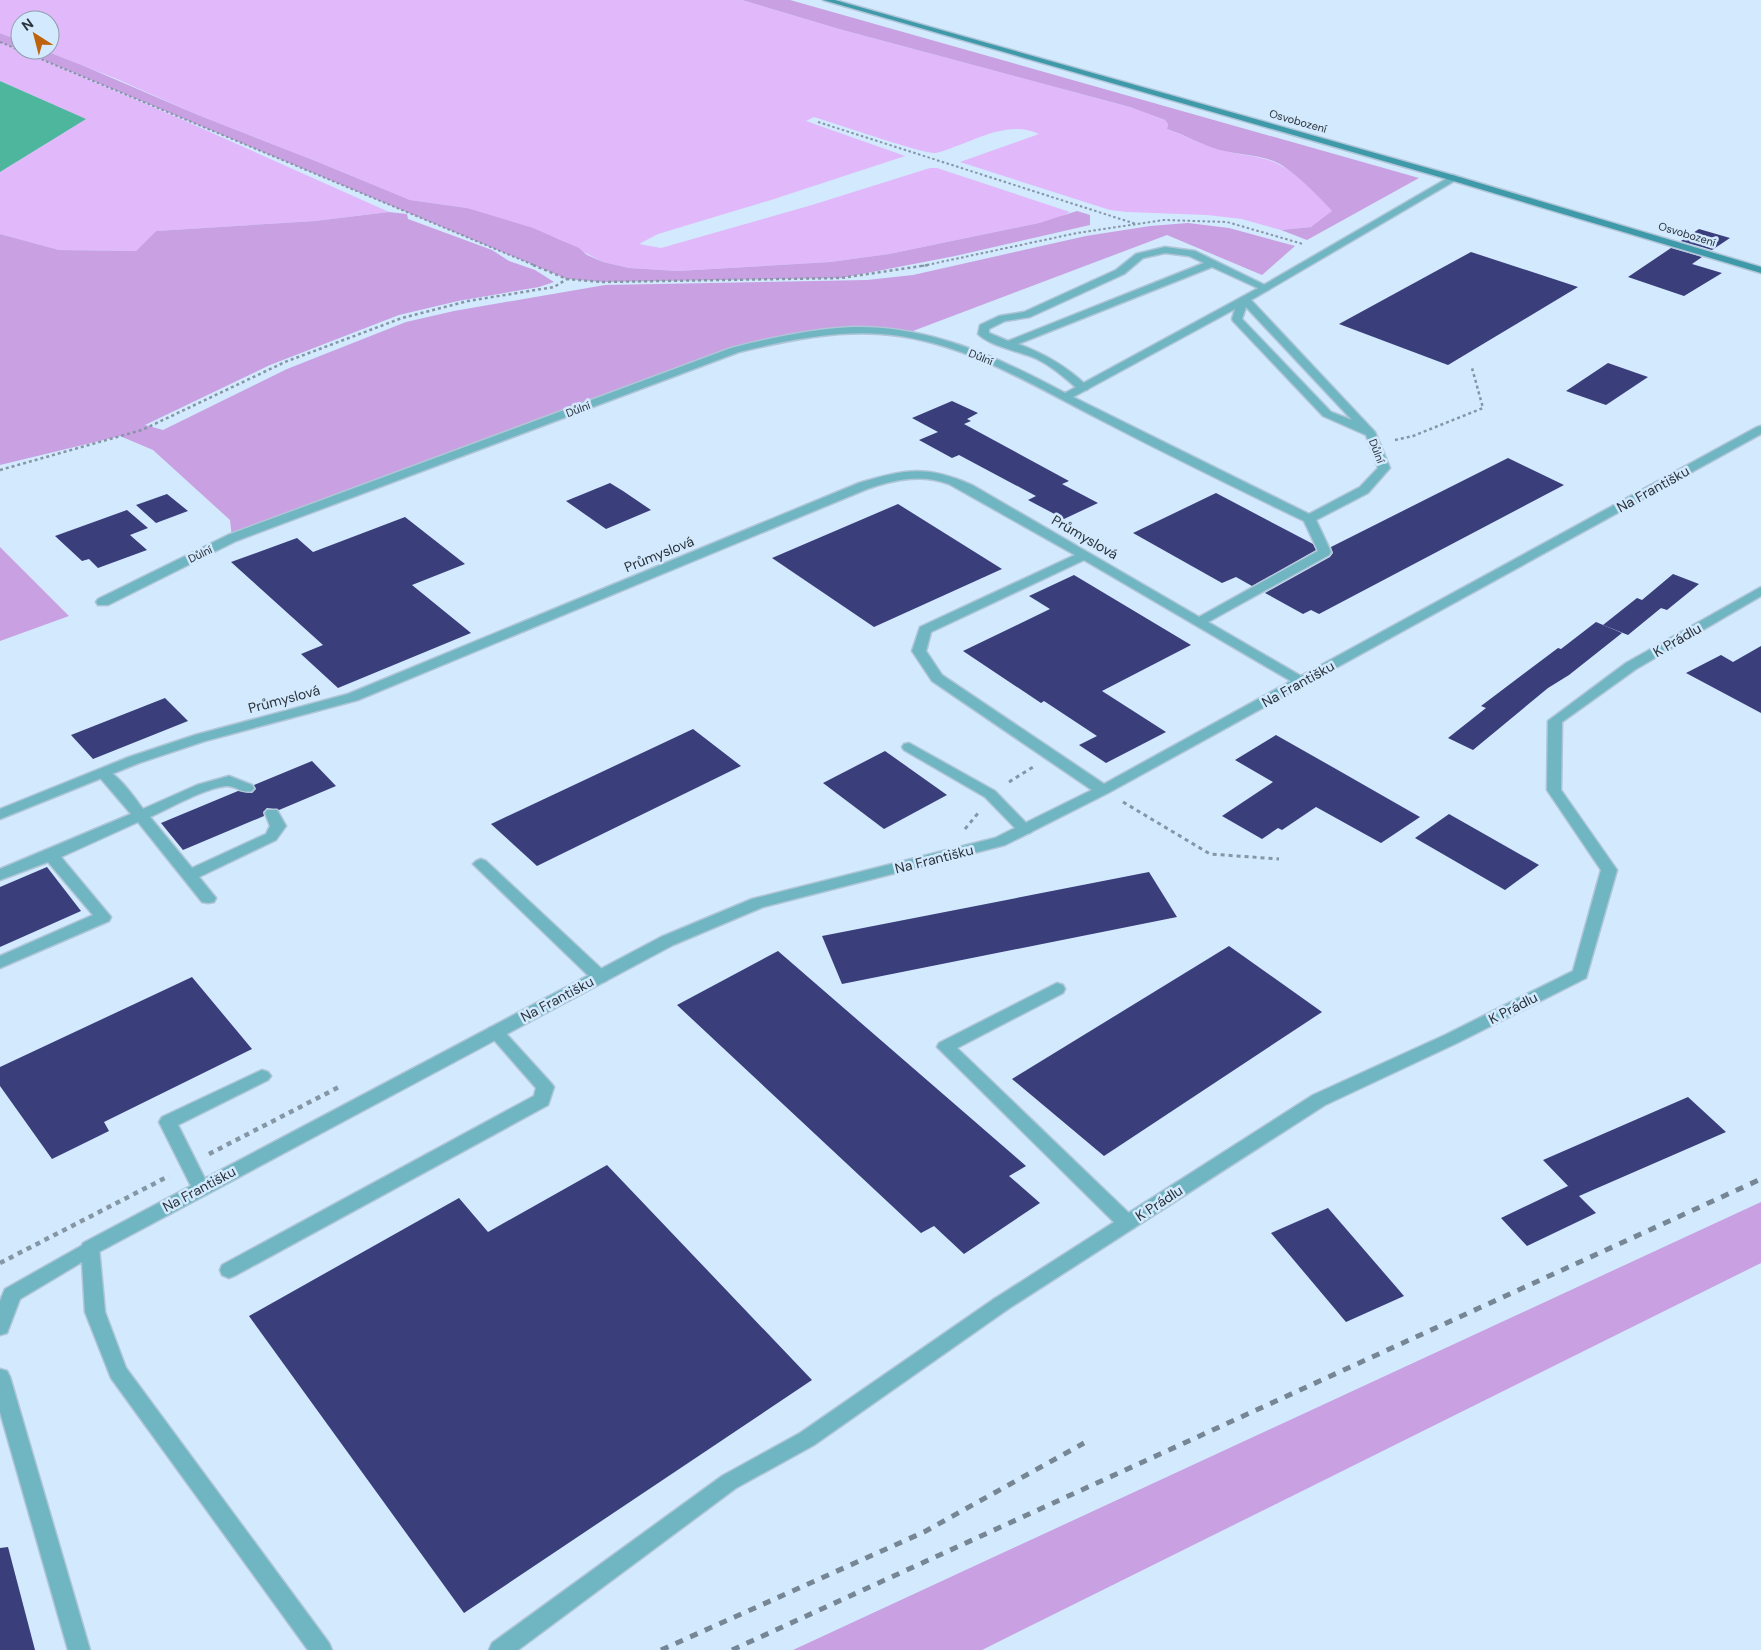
<svg xmlns="http://www.w3.org/2000/svg" width="1761" height="1650" viewBox="0 0 1761 1650" font-family="'DM Sans',sans-serif">
  <style>
    .green { fill: #e1b8fa }
    .forest { fill: #c9a0e2 }
    .water { fill: #4fb69e }
    .building { fill: #3a3e7b }
    .lines { fill: none; stroke-linecap: round; stroke-linejoin: round }
    .service-casing { stroke: #b0c5d7; stroke-width: 3 }
    .minor-casing { stroke: #b0c5d7; stroke-width: 3 }
    .secondary-casing { stroke: #b0c5d7; stroke-width: 3 }
    .path-far3 { stroke: #8596a5; stroke-width: 2; stroke-dasharray: 2.5 2.5; stroke-linecap: butt }
    .path-far2 { stroke: #8596a5; stroke-width: 2.5; stroke-dasharray: 3 3; stroke-linecap: butt }
    .path-far1 { stroke: #8596a5; stroke-width: 3; stroke-dasharray: 4 4; stroke-linecap: butt }
    .path { stroke: #8596a5; stroke-width: 4.5; stroke-dasharray: 5 5; stroke-linecap: butt }
    .service { fill: #6fb6c2; fill-rule: evenodd }
    .minor { fill: #6fb6c2; fill-rule: evenodd }
    .secondary { fill: #3e9aa9; fill-rule: evenodd }
    .rail { stroke: #778694; stroke-width: 5; stroke-dasharray: 8 8; stroke-linecap: butt }
    .labels { text-anchor: middle; stroke-width: 5; stroke-linejoin: round; paint-order: stroke }
    .far-street-label { font-size: 11px; fill: #2a333b; stroke: #d2e9fe }
    .street-label { font-size: 14px; fill: #2a333b; stroke: #d2e9fe }
  </style>
  <rect width="100%" height="100%" fill="#d2e9fe"/>
  <!-- green -->
  <g class="green">
    <path d="M0,0H742L839,29L1130,107L1165,120L1168,124L1167,129C1186,136 1202,145 1221,150C1241,156 1262,155 1280,165C1300,175 1317,195 1332,211L1329,216L1311,227L1281,230L1242,219L1207,215L1127,212L1110,210L960,162L1039,134C1006,118 968,145 936,153C926,155 831,122 814,117L806,121L905,156L771,200L658,234L639,244L661,248L812,205L930,168H937L1070,212L1060,217L1039,223L889,254L830,262L678,271L629,268L603,262L559,239L467,208L410,200L318,162L198,115L117,79L43,50H50V20H20V41L0,33Z"/>
    <polygon points="0,42 181,119 389,212 315,221 156,231 136,251 59,250 0,234 0,172 85,119 0,81"/>
  </g>
  <!-- forest -->
  <g class="forest">
    <path d="M742,0H790L1419,178L1307,240L1281,230L1311,227L1332,211C1317,195 1302,179 1283,166C1265,154 1241,156 1220,150C1202,145 1185,135 1167,129L1168,124L1165,120L1130,107L839,29Z"/>
    <polygon points="0,33 20,41 20,50 43,50 84,66 198,115 318,162 410,200 467,208 533,228 579,248 587,255 603,262 629,268 678,271 830,262 889,254 1039,223 1077,211 1090,215 1090,225 955,256 841,278 603,282 567,279 0,42"/>
    <polygon points="389,212 407,214 408,219 492,250 509,261 535,270 554,282 539,287 458,301 399,315 270,365 145,425 163,430 287,369 406,322 454,311 605,285 867,280 913,275 1086,236 1150,226 1188,223 1229,228 1295,246 1262,275 1167,235 905,334 837,331 735,350 232,538 230,520 153,450 120,436 0,465 0,234 59,250 136,251 156,231 315,221"/>
    <polygon points="0,547 69,616 0,641"/>
    <polygon points="1761,1202 1761,1263 982,1650 793,1650"/>
  </g>
  <!-- water -->
  <polygon class="water" points="0,81 86,119 0,172"/>
  <!-- building -->
  <g class="building">
    <polygon points="1699,229 1730,238 1712,250 1681,241"/>
    <polygon points="1671,248 1702,257 1692,264 1722,273 1684,296 1628,277"/>
    <polygon points="1471,252 1578,287 1448,365 1339,324"/>
    <polygon points="1608,363 1648,377 1606,405 1566,391"/>
    <polygon points="952,401 978,413 967,419 971,421 964,424 1069,481 1062,484 1098,503 1064,519 1028,500 1036,496 959,455 952,458 919,440 938,432 912,418"/>
    <polygon points="1508,458 1564,485 1319,614 1311,610 1303,614 1265,593 1330,557 1333,553 1331,547"/>
    <polygon points="610,483 623,491 651,510 606,529 566,501"/>
    <polygon points="1216,493 1313,544 1316,550 1252,586 1236,577 1222,583 1133,533"/>
    <polygon points="167,494 188,511 156,523 136,505"/>
    <polygon points="898,504 1002,569 874,627 772,558"/>
    <polygon points="127,510 148,528 130,535 147,550 98,568 89,559 82,561 55,536"/>
    <polygon points="405,517 465,564 412,585 471,633 338,688 301,654 323,645 231,562 297,538 313,552"/>
    <polygon points="1673,574 1699,584 1667,610 1658,607 1661,608 1628,635 1603,625 1637,598 1642,600"/>
    <polygon points="1074,575 1191,645 1102,691 1166,732 1106,763 1079,745 1097,736 1044,701 1041,703 963,651 1050,609 1029,596"/>
    <polygon points="1596,622 1622,633 1569,675 1548,688 1473,750 1448,738 1486,708 1481,706 1558,648 1561,649"/>
    <polygon points="1761,646 1761,713 1686,673 1721,655 1733,662"/>
    <polygon points="165,698 188,721 93,759 71,735"/>
    <polygon points="693,729 741,766 537,866 491,824"/>
    <polygon points="1276,735 1336,769 1420,817 1381,843 1316,807 1282,830 1278,828 1262,839 1222,816 1273,782 1235,760"/>
    <polygon points="885,751 947,795 884,829 823,783"/>
    <polygon points="312,761 336,786 279,810 267,808 263,812 264,816 183,850 161,823 238,791 252,793 256,789 254,785"/>
    <polygon points="1449,814 1539,865 1505,890 1415,838"/>
    <polygon points="47,867 81,911 0,947 0,887"/>
    <polygon points="1149,872 1177,917 842,984 822,936"/>
    <polygon points="1229,946 1322,1012 1104,1156 1012,1079"/>
    <polygon points="778,951 1026,1166 1009,1176 1040,1203 964,1254 934,1226 921,1233 677,1005"/>
    <polygon points="192,977 252,1049 104,1122 109,1131 52,1159 0,1086 0,1067"/>
    <polygon points="1688,1097 1726,1132 1579,1196 1596,1213 1527,1246 1501,1218 1568,1186 1570,1188 1543,1160"/>
    <polygon points="607,1165 812,1380 464,1613 249,1316 459,1198 488,1232"/>
    <polygon points="1328,1208 1404,1296 1346,1322 1271,1233"/>
    <polygon points="8,1547 35,1650 0,1650 0,1548"/>
  </g>
  <g class="lines">
    <!-- service casing -->
    <g class="service-casing">
      <g id="service">
        <path d="M1165,247L1195,251L1271,288L1266,291L1262,290L1212,267L1018,344C1045,354 1066,366 1087,386L1089,388L1087,390H1079C1065,378 1052,366 1035,358C1018,351 990,346 978,334L980,325L999,316L1024,312L1116,270L1136,254ZM1165,253L1189,256L1204,263L1008,341L989,333V329L1005,321L1030,317L1124,274L1143,258Z"/>
        <polygon points="909,743 995,791 1030,827 1033,830 1030,833 1020,833 985,797 904,750 902,747 904,744"/>
        <path d="M103,769C117,772 134,797 143,809L197,785L229,776L252,785L254,788L252,791C242,794 235,785 226,786C205,788 170,808 150,817L192,868L266,834L270,826L265,813L267,810H277L286,826L276,840L199,877L216,898L214,902L208,903L202,902L138,822L61,857L111,917L109,921L0,968V956L93,915L48,862L0,880V869L131,814L96,773L98,770Z"/>
        <polygon points="481,859 486,861 606,973 608,977 606,981 600,983 594,981 476,867 473,864 476,861"/>
        <polygon points="1057,983 1063,985 1065,989 1063,993 957,1048 1134,1218 1136,1223 1134,1228 1127,1230 1120,1228 937,1047 939,1043"/>
        <polygon points="495,1026 501,1028 551,1083 554,1087 548,1105 236,1275 229,1278 222,1275 220,1270 222,1265 534,1096 536,1088 487,1032 489,1028"/>
        <polygon points="262,1070 268,1072 271,1076 268,1080 178,1125 210,1189 207,1194 201,1196 195,1194 159,1122 162,1117"/>
        <polygon points="90,1241 97,1243 99,1248 105,1312 126,1368 329,1643 332,1650 308,1650 111,1378 85,1312 82,1262 20,1299 7,1333 0,1335 0,1301 5,1289"/>
        <polygon points="1001,1296 1008,1299 1011,1304 1008,1309 814,1445 736,1488 518,1650 489,1650 492,1643 722,1476 800,1433 994,1299"/>
        <polygon points="0,1369 7,1371 10,1377 90,1650 68,1650 0,1412"/>
      </g>
    </g>
    <!-- minor casing -->
    <g class="minor-casing">
      <g id="minor">
        <path d="M1453,175L1456,176V180L1251,300L1375,432L1390,468L1368,493L1316,520L1331,552L1329,555L1208,622L1301,676L1757,427L1761,426V434L1108,793L1005,845L763,907L673,945L97,1253L90,1255L83,1253L81,1248L83,1243L661,937L752,899L995,838L1092,790L932,681L912,651L920,627L1075,555L949,484C920,474 896,479 867,489L358,700L205,741L139,763L0,819V809L129,757L195,735L348,694L859,483C905,469 927,465 972,485L1199,617L1318,551L1304,521C1236,488 1168,455 1101,420C1034,386 968,344 892,335C840,329 789,340 739,352L236,541L108,605H98L96,602L98,599L228,535L731,348C771,338 811,329 852,327C929,325 998,357 1065,393L1262,286ZM1246,307L1352,420L1331,412L1242,319ZM1235,309L1232,319L1233,321L1323,416L1366,435L1378,468L1360,487L1309,514L1073,397ZM1084,560L1291,681L1104,784L942,675L926,651L931,632Z"/>
        <polygon points="1761,587 1761,596 1636,669 1562,722 1561,790 1617,870 1586,978 1457,1043 1325,1105 1008,1309 1001,1312 994,1309 991,1304 994,1299 1313,1095 1445,1035 1573,971 1601,870 1547,790 1548,721 1626,663"/>
      </g>
    </g>
    <!-- secondary casing -->
    <g class="secondary-casing">
      <polygon id="secondary" points="823,0 835,0 1456,176 1761,267 1761,273 1450,180"/>
    </g>
    <!-- path-far3 -->
    <g class="path-far3">
      <polyline points="0,42 536,266"/>
      <polyline points="818,122 1136,224"/>
      <polyline points="922,266 1077,233 1164,220 1227,222 1303,244"/>
    </g>
    <!-- path-far2 -->
    <g class="path-far2">
      <polyline points="533,265 567,279 603,282 841,278 928,265"/>
      <polyline points="1395,440 1413,436 1483,408 1472,368"/>
      <polyline points="0,470 142,430 285,362 402,318 468,301 554,287 567,279"/>
    </g>
    <!-- path-far1 -->
    <g class="path-far1">
      <polyline points="1009,782 1033,767"/>
      <polyline points="1123,802 1210,854 1279,859"/>
      <polyline points="965,829 979,812"/>
    </g>
    <!-- path -->
    <g class="path">
      <polyline points="209,1154 339,1087"/>
      <polyline points="0,1263 169,1176"/>
    </g>
    <!-- service -->
    <use href="#service" class="service"/>
    <!-- minor -->
    <use href="#minor" class="minor"/>
    <!-- secondary -->
    <use href="#secondary" class="secondary"/>
    <!-- rail -->
    <g class="rail">
      <polyline points="661,1650 924,1532 1084,1443"/>
      <polyline points="732,1650 1761,1179"/>
    </g>
  </g>
  <g class="labels">
    <!-- far-street labels -->
    <g class="far-street-label">
      <text transform="translate(1298 121) rotate(16)" y="4">Osvobození</text>
      <text transform="translate(1687 234) rotate(17)" y="4">Osvobození</text>
      <text transform="translate(981 357) rotate(22)" y="4">Důlní</text>
      <text transform="translate(578 409) rotate(-21)" y="4">Důlní</text>
      <text transform="translate(1377 451) rotate(69)" y="4">Důlní</text>
      <text transform="translate(200 554) rotate(-26)" y="4">Důlní</text>
    </g>
    <!-- street labels -->
    <g class="street-label">
      <text transform="translate(1653 489) rotate(-29)" y="5">Na Františku</text>
      <text transform="translate(1085 537) rotate(30)" y="5">Průmyslová</text>
      <text transform="translate(659 554) rotate(-22)" y="5">Průmyslová</text>
      <text transform="translate(1677 640) rotate(-30)" y="5">K Prádlu</text>
      <text transform="translate(1298 684) rotate(-29)" y="5">Na Františku</text>
      <text transform="translate(284 699) rotate(-15)" y="5">Průmyslová</text>
      <text transform="translate(934 859) rotate(-14)" y="5">Na Františku</text>
      <text transform="translate(557 999) rotate(-28)" y="5">Na Františku</text>
      <text transform="translate(1513 1008) rotate(-27)" y="5">K Prádlu</text>
      <text transform="translate(199 1189) rotate(-28)" y="5">Na Františku</text>
      <text transform="translate(1159 1203) rotate(-33)" y="5">K Prádlu</text>
    </g>
  </g>
  <!-- north arrow -->
  <g transform="translate(35 35) rotate(324)"><circle r="24" fill="#d2e9fe" stroke="#8fa0b0"/>
  <path d="M0-4L9 19L0 12L-9 19Z" fill="#be630c"/>
  <text y="-8" font-size="14" font-weight="bold" text-anchor="middle" fill="#2a333b">N</text>
  </g>
</svg>
